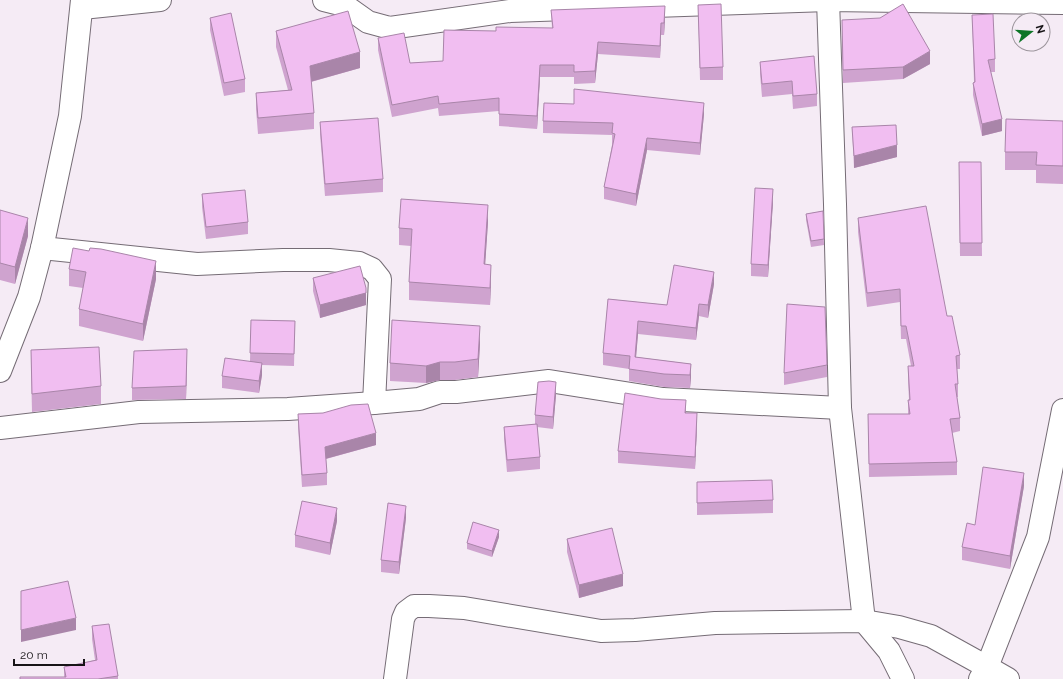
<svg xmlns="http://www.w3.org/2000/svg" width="1063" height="679" viewBox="0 0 1063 679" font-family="Raleway,sans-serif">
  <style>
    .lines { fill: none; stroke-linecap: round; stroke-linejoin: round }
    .minor-casing { stroke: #756c75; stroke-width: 24 }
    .tertiary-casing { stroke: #756c75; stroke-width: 24 }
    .minor { stroke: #fff; stroke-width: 22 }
    .tertiary { stroke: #fff; stroke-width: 22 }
    .wall { fill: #cfa3cf }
    .shaded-wall { fill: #a985a9 }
    .building { fill: #f1bef1; stroke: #a985a9 }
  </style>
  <rect width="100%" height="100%" fill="#f5ebf5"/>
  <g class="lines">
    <!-- minor casing -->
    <g class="minor-casing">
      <g id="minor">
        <polyline points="324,0 344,5 368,22 390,28 510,11 828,0"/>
        <polyline points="82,8 160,0"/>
        <polyline points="42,248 197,264 283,260 329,260 359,263 372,269 380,279 374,403"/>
        <polyline points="0,428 139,412 288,409 374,403 419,399 440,392 456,392 549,381 663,399 840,408"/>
        <polyline points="395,679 403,619 406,612 414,606 429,606 464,608 601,631 635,630 715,623 864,621 899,627 931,636 987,667 980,679"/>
        <polyline points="903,679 889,651 864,621 840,408 835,204 828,0 1063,3"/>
        <polyline points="1008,679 987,667 1038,537 1063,410"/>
      </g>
    </g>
    <!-- tertiary casing -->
    <g class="tertiary-casing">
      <polyline id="tertiary" points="0,371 29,297 42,248 70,116 82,0"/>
    </g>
    <!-- minor -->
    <use href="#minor" class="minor"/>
    <!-- tertiary -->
    <use href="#tertiary" class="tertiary"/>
  </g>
  <!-- wall -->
  <g class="wall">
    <polygon points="698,5 723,67 723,80 700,80"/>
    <polygon points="551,10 665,18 664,35 661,35 660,58 598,54 595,83 574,84 574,77 540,77 537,129 499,126 499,111 439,116 438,108 392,117 378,50 378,38 410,63 443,61 496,31 552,28"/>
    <polygon points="972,15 995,59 995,72 991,72 1002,131 982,136 973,95 973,83 974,82"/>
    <polygon points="210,18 245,79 245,92 224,96 210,30"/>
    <polygon points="842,20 930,64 903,79 843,83"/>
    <polygon points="276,31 360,68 311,82 314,113 314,129 258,134 256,109 256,93 288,90 276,47"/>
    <polygon points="760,62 817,94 817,106 793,109 792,94 762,97 760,74"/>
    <polygon points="704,114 700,155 647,150 636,206 604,199 604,187 612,145 612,135 543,133 543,121"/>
    <polygon points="1063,121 1063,184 1036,183 1036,170 1005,170 1005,152"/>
    <polygon points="320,122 383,179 383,192 325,196 320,134"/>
    <polygon points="852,127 897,157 854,168"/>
    <polygon points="959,162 981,162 982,256 960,256"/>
    <polygon points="202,194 248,222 248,234 206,239 202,207"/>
    <polygon points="773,202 768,277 751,276 751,264"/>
    <polygon points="0,210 28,236 15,284 0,280"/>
    <polygon points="823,211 824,245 811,247 806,220 806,214"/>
    <polygon points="858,218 947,316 960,355 960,369 957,369 958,384 958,397 957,397 960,418 960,431 952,433 957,462 957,475 869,477 868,414 908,414 908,400 909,400 908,379 908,366 911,366 906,339 901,339 900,302 867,307 858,232"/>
    <polygon points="488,222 485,265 491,282 490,305 409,300 409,282 411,246 399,245 399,228"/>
    <polygon points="69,269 156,279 143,341 79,326 79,309 83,288 69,286"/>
    <polygon points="313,278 366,305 320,318 313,291"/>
    <polygon points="714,284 708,318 699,316 696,340 638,334 636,357 691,364 691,377 690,388 664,387 629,381 629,369 603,365 603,353 608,299 667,305"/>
    <polygon points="251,320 295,321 294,366 262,365 262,375 259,393 222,388 222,376 250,361"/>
    <polygon points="480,344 478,377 455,380 440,380 426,383 390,381 390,363"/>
    <polygon points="31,350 101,386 101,404 32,412 31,368"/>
    <polygon points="187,362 186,399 132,400 132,388"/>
    <polygon points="827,365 827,377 784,385 784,373"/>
    <polygon points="556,395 553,429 537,427 540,457 540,469 507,472 504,439 504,427 535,424 535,415"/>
    <polygon points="323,413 376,445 326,459 327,473 327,485 302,487 298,427 298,414"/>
    <polygon points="686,413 697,426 695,469 618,463 618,451"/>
    <polygon points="697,482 773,500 773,513 697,515"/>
    <polygon points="1024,486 1010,569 962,560 962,547"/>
    <polygon points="406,518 399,574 381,572 381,560"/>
    <polygon points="337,521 330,555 295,547 295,535"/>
    <polygon points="499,537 492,557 467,549 467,543"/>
    <polygon points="567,539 623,586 579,598 567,552"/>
    <polygon points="92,626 118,676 118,679 20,679 64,677 64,667 95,660 92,639"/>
  </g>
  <!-- shaded-wall -->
  <g class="shaded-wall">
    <polygon points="665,6 665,18 664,35 664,23"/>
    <polygon points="661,23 661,35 660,58 660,46"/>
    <polygon points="598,42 598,54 595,83 595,71"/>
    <polygon points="930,51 930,64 903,79 903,67"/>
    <polygon points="360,52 360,68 310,82 310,66"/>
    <polygon points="540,65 540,77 537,129 537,116"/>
    <polygon points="704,103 704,114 700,155 700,143"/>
    <polygon points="1002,119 1002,131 982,136 982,124"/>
    <polygon points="647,138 647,150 636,206 636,194"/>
    <polygon points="897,145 897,157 854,168 854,156"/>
    <polygon points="773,189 773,202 768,277 768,265"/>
    <polygon points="488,205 488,222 484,282 484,264"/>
    <polygon points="28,218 28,236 15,284 15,267"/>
    <polygon points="156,261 156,279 143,341 143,324"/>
    <polygon points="491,265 491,282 490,305 490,288"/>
    <polygon points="714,272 714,284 708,318 708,305"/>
    <polygon points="366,288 366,305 320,318 320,305"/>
    <polygon points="699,304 699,316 696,340 696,328"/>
    <polygon points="638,321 638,334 635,369 635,357"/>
    <polygon points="480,326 480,344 478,377 478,359"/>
    <polygon points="187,349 187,362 186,399 186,386"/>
    <polygon points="440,362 440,380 426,383 426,366"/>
    <polygon points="262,363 262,375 259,393 259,381"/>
    <polygon points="691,364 691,377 690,388 690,375"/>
    <polygon points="556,382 556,395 553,429 553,417"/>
    <polygon points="686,400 686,413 685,413"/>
    <polygon points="697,413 697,426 695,469 695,457"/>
    <polygon points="376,433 376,445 325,459 325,447"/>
    <polygon points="1024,473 1024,486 1010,569 1010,556"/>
    <polygon points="406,506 406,518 399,574 399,562"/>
    <polygon points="337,508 337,521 330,555 330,543"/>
    <polygon points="499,530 499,537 492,557 492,551"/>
    <polygon points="623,574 623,586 579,598 579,585"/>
    <polygon points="76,618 76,630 21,642 21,630"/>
  </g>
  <!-- building -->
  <g class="building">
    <polygon points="721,4 723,67 700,68 698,5"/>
    <polygon points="903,4 930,51 903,67 843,70 842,20 880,18"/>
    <polygon points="665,6 664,23 661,23 660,46 598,42 595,71 574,72 574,65 540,65 537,116 499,114 499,98 439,104 438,96 392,105 378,38 404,33 410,63 443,61 444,30 496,31 496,27 553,28 551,10"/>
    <polygon points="348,11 360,52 310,66 314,113 258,118 256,93 292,90 276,31"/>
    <polygon points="231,13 245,79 224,83 210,18"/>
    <polygon points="993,14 995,59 988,60 1002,119 982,124 973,83 975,82 972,15"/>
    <polygon points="814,56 817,94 793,96 792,81 762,84 760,62"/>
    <polygon points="574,89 704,103 700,143 647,138 636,194 604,187 615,134 612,133 613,123 543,121 544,103 574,104"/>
    <polygon points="378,118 383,179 325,184 320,122"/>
    <polygon points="1006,119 1063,121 1063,166 1036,165 1037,152 1005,152"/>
    <polygon points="896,125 897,145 854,156 852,127"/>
    <polygon points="959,162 981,162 982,243 960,243"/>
    <polygon points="755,188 773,189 768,265 751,264"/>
    <polygon points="245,190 248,222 206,227 202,194"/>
    <polygon points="401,199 488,205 484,264 491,265 490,288 409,282 412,229 399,228"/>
    <polygon points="926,206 947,316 952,316 960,355 956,356 958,384 955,384 960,418 950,419 957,462 869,464 868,414 910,414 908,400 910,400 908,366 914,366 906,326 901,326 900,289 867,293 858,218"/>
    <polygon points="0,210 28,218 15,267 0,263"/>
    <polygon points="823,211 824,239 811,241 806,214"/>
    <polygon points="73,248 89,251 90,248 101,249 156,261 143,324 79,309 86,272 69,269"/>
    <polygon points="674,265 714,272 708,305 699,304 696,328 638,321 635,357 691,364 690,375 664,374 629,369 630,356 603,353 608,299 667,305"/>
    <polygon points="360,266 366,288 366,293 320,305 313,278"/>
    <polygon points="787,304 825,307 827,365 784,373"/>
    <polygon points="251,320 295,321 294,354 250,353"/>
    <polygon points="392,320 480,326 478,359 455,362 440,362 426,366 390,363"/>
    <polygon points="99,347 101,386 32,394 31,350"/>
    <polygon points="187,349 186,386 132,388 134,351"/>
    <polygon points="225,358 262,363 259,381 222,376"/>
    <polygon points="549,381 556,382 553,417 535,415 538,382"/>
    <polygon points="625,393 661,399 686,400 685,413 697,413 695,457 618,451"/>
    <polygon points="368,404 376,433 325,447 327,473 302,475 298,414 323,413 351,405"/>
    <polygon points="537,424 540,457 507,460 504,427"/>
    <polygon points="983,467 1024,473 1010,556 962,547 967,523 975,525"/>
    <polygon points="772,480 773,500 697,503 697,482"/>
    <polygon points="302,501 337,508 330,543 295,535"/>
    <polygon points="388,503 406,506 399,562 381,560"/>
    <polygon points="473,522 499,530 492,551 467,543"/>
    <polygon points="612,528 623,574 579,585 567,539"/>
    <polygon points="68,581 76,618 21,630 21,591"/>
    <polygon points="109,624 118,676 98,679 20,679 20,677 66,677 64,667 97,660 92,626"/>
  </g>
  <!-- north arrow -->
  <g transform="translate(1031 32) rotate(73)"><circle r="19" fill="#f5ebf5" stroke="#9c959c"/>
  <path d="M0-3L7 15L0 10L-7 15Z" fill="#0d7527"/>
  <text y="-6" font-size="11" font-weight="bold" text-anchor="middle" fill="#171417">N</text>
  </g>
  <!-- scale -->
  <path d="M14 659v6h70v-6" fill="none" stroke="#171417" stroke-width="2"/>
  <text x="20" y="659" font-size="12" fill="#171417" stroke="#f5ebf5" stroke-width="3" paint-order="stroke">20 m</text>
</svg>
